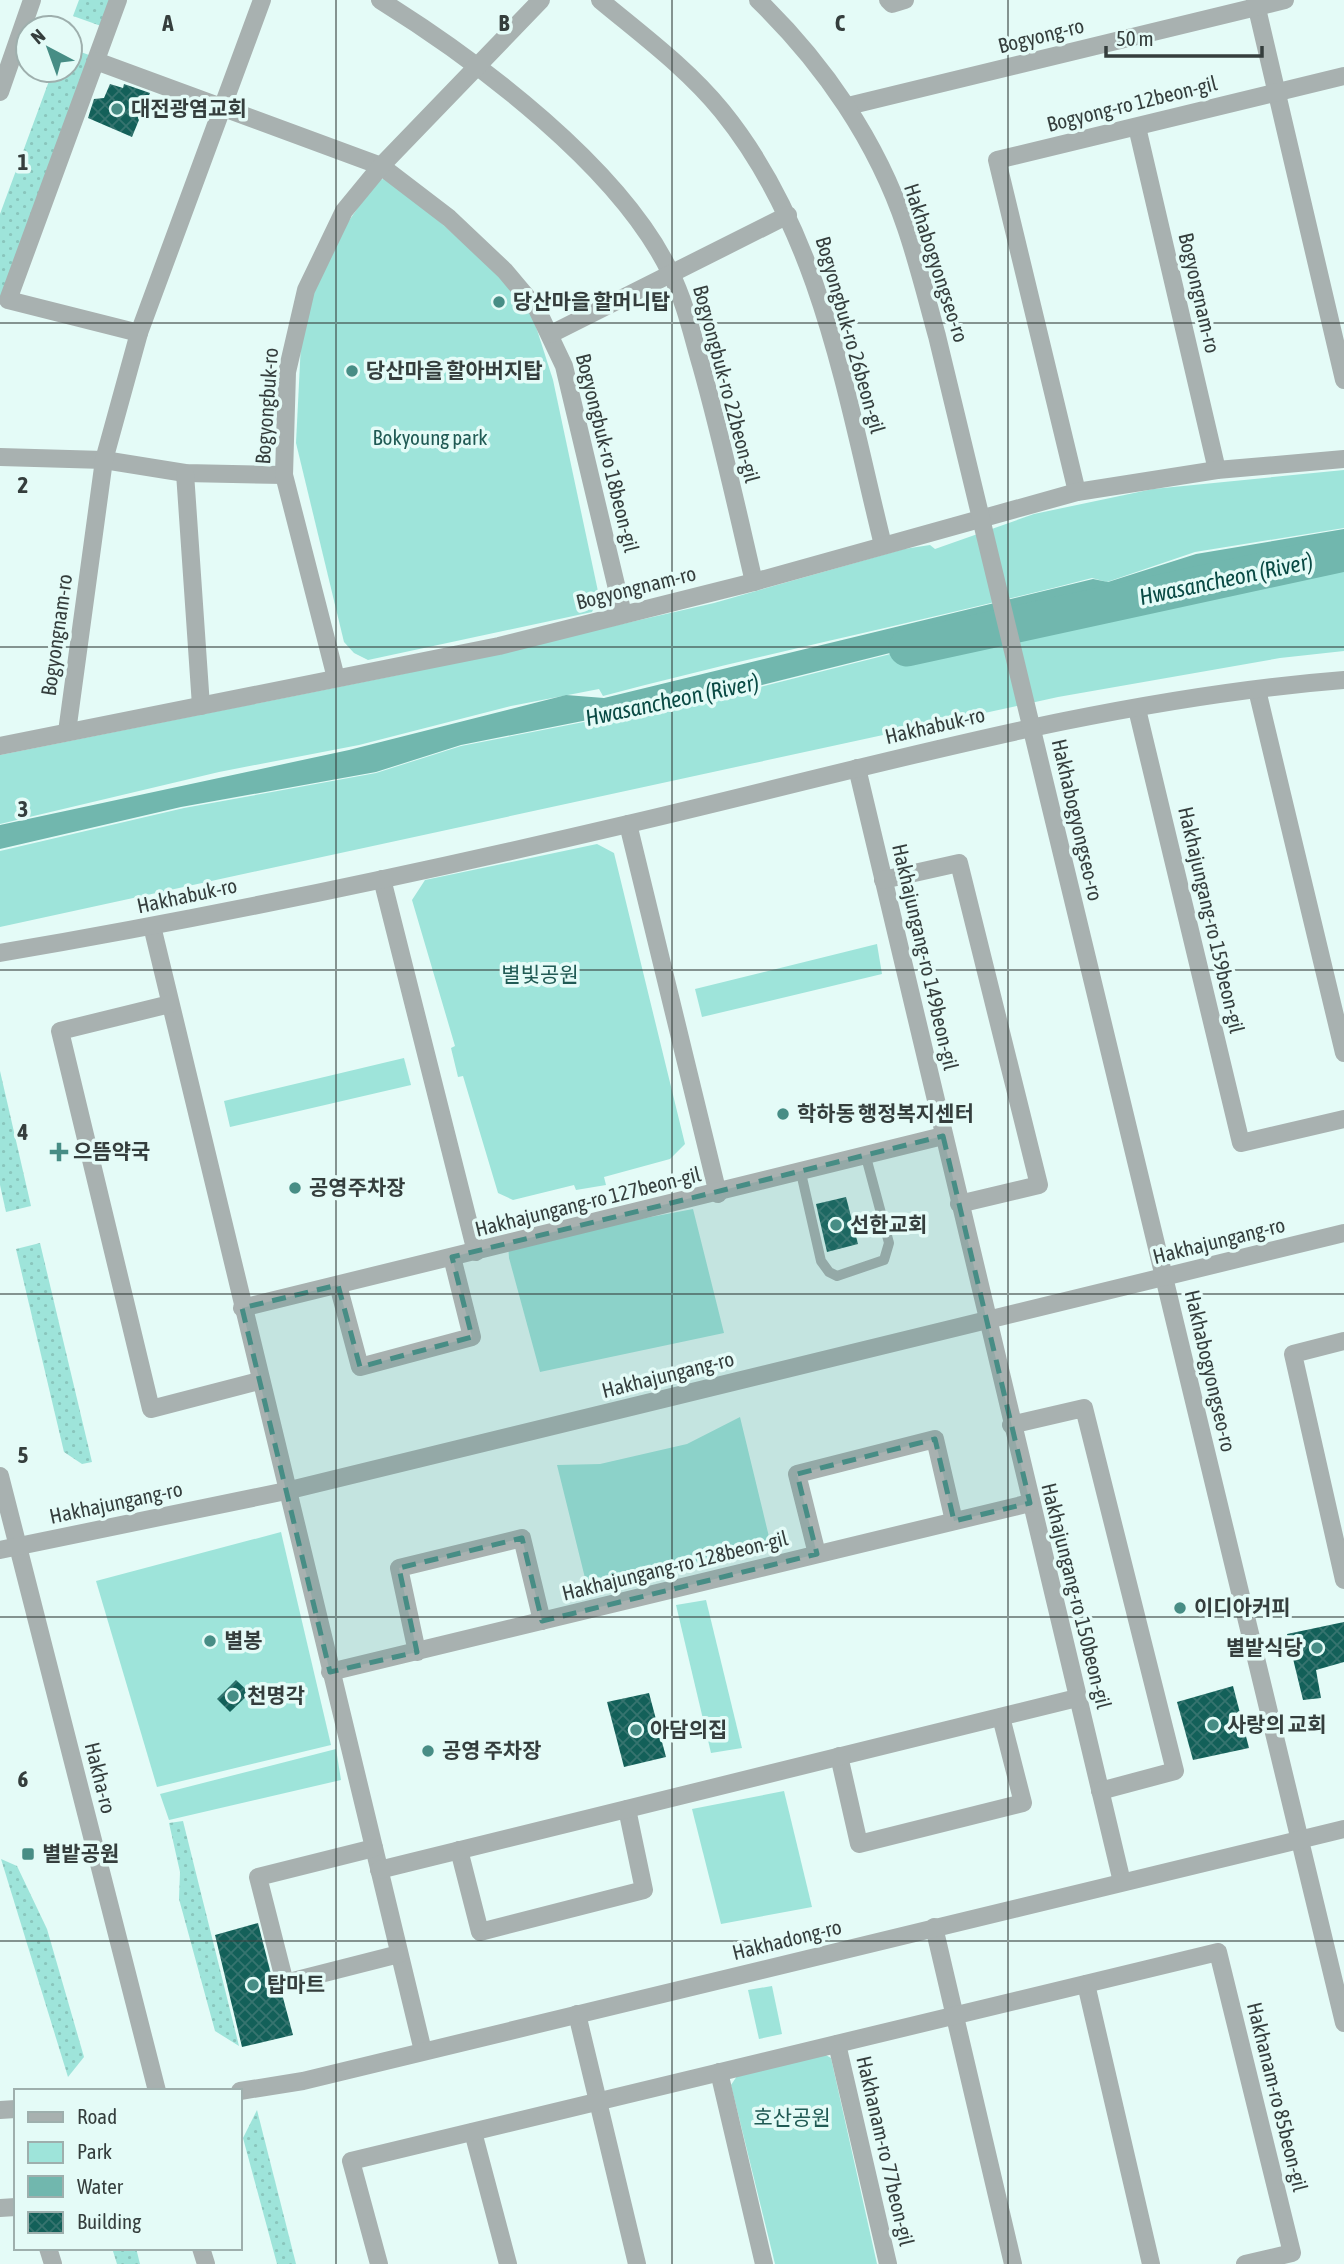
<svg xmlns="http://www.w3.org/2000/svg" width="1344" height="2264" viewBox="0 0 1344 2264" font-family="'Asap Condensed','Noto Sans KR',sans-serif">
  <style>
    .grass { fill: url(#grass-dots) }
    .park { fill: #9ee4da }
    .water { fill: #71b7ae }
    .lines { fill: none; stroke-linecap: round; stroke-linejoin: round }
    .river { stroke: #71b7ae; stroke-width: 37 }
    .building { fill: url(#building-cross-hatch) }
    .service { stroke: #a8b1b0; stroke-width: 10 }
    .minor { stroke: #a8b1b0; stroke-width: 18 }
    .tertiary { stroke: #a8b1b0; stroke-width: 18 }
    .marked { fill: #478d85; fill-opacity: 0.2; stroke: #478d85; stroke-width: 5; stroke-dasharray: 14 9; stroke-linejoin: round }
    .grid { fill: none; stroke: #353e3d; stroke-width: 2; stroke-opacity: 0.55 }
    .poi-dot { fill: #478d85; stroke: #e4fbf7; stroke-width: 2.5 }
    .labels { text-anchor: middle; stroke-width: 7; stroke-linejoin: round; paint-order: stroke }
    .street-label { font-size: 21px; fill: #353e3d; stroke: #e4fbf7 }
    .poi-label { font-size: 21px; font-weight: bold; fill: #353e3d; stroke: #e4fbf7; text-anchor: start }
    .park-label { font-size: 21px; fill: #205a54; stroke: #e4fbf7 }
    .water-label { font-size: 23px; font-style: italic; fill: #094a44; stroke: #e4fbf7 }
    .grid-label { font-size: 23px; text-anchor: middle; font-weight: bold; fill: #353e3d; stroke: #e4fbf7; stroke-width: 7; stroke-linejoin: round; paint-order: stroke }
  </style>
  <defs>
    <pattern id="grass-dots" width="8" height="8" patternUnits="userSpaceOnUse" patternTransform="scale(1.75)"><rect width="8" height="8" fill="#9ee4da"/><path d="M2 2h.1M6 6h.1" fill="none" stroke="#89c5bc" stroke-width="1.8" stroke-linecap="round"/></pattern>
    <pattern id="building-cross-hatch" width="8" height="8" patternUnits="userSpaceOnUse" patternTransform="scale(1.75)"><rect width="8" height="8" fill="#136059"/><path d="M0 0l8 8M0 8l8-8" fill="none" stroke="#36746f"/></pattern>
  </defs>
  <rect width="100%" height="100%" fill="#e4fbf7"/>
  <!-- grass -->
  <g class="grass">
    <polygon points="79,0 110,0 101,26 73,16"/>
    <polygon points="70,48 89,55 0,300 0,214 53,70 70,70"/>
    <polygon points="0,1071 31,1206 6,1212 0,1185"/>
    <polygon points="40,1243 92,1462 82,1464 64,1452 16,1249"/>
    <polygon points="183,1821 239,2046 215,2031 179,1899 180,1872 169,1823"/>
    <polygon points="1,1859 17,1866 47,1929 84,2057 68,2077"/>
    <polygon points="257,2110 296,2264 277,2264 243,2138"/>
    <polygon points="112,2248 136,2248 140,2264 117,2264"/>
  </g>
  <!-- park -->
  <g class="park">
    <polygon points="391,178 497,273 532,314 553,380 599,596 592,612 368,660 354,653 344,642 296,443 301,343 314,290 337,238 377,180"/>
    <path d="M1344,470V528L1195,552L1107,582L1092,578C930,620 765,653 603,696L599,689L511,706L359,745L219,772L0,824V755L398,675L714,603L904,549L930,545L935,549L1034,514L1153,489Z"/>
    <polygon points="1344,555 1344,651 1280,658 1058,697 0,927 0,851 184,808 376,773 461,746 748,690 1045,615"/>
    <polygon points="597,844 614,853 685,1144 670,1159 604,1177 606,1185 576,1190 574,1185 513,1200 498,1193 463,1076 458,1077 451,1048 455,1046 412,900 425,880"/>
    <polygon points="877,944 882,974 702,1017 695,989"/>
    <polygon points="404,1058 411,1085 230,1127 224,1101"/>
    <polygon points="693,1209 724,1333 540,1372 509,1258 508,1244"/>
    <polygon points="740,1417 771,1545 587,1586 557,1465 600,1464 687,1444"/>
    <polygon points="281,1532 331,1745 157,1787 96,1581"/>
    <polygon points="706,1600 742,1748 711,1753 676,1605"/>
    <polygon points="336,1749 341,1780 169,1820 160,1794"/>
    <polygon points="784,1791 812,1907 721,1924 692,1809"/>
    <polygon points="772,1986 782,2034 759,2039 748,1990"/>
    <polygon points="819,2051 831,2058 877,2264 775,2264 731,2085 741,2070"/>
  </g>
  <!-- water -->
  <polygon class="water" points="1344,529 1344,554 1042,615 750,688 461,745 376,772 181,807 0,849 0,825 349,750 566,695 604,698 1093,579 1108,582 1196,554"/>
  <g class="lines">
    <!-- river -->
    <polyline class="river" points="907,648 1344,553"/>
  </g>
  <!-- building -->
  <g class="building">
    <polygon points="110,84 123,88 124,84 150,93 132,137 88,118 94,99 104,98"/>
    <polygon points="846,1197 858,1244 827,1252 816,1204"/>
    <polygon points="1344,1622 1344,1662 1316,1670 1321,1698 1303,1700 1287,1634"/>
    <polygon points="236,1680 250,1693 230,1712 217,1699"/>
    <polygon points="1233,1686 1249,1748 1193,1760 1177,1702"/>
    <polygon points="649,1693 666,1757 624,1767 607,1702"/>
    <polygon points="258,1923 274,1986 282,1994 293,2035 242,2047 215,1935"/>
  </g>
  <g class="lines">
    <!-- service -->
    <polyline class="service" points="801,1173 821,1261 829,1272 837,1276 884,1260 889,1243 866,1157"/>
    <!-- minor -->
    <g class="minor">
      <polyline points="118,0 8,300 139,333"/>
      <path d="M380,0C478,61 621,168 671,274C685,302 692,334 701,365C721,436 737,509 754,582"/>
      <path d="M600,0C642,35 687,68 722,111C821,233 846,396 883,545"/>
      <polyline points="888,0 892,4 905,0"/>
      <polyline points="1255,0 1344,380"/>
      <polyline points="96,61 381,166 449,218 505,271 537,309 564,366 623,614"/>
      <polyline points="848,106 1285,0"/>
      <polyline points="1137,127 1217,470"/>
      <polyline points="551,334 788,215"/>
      <polyline points="0,457 104,460 185,473 284,475"/>
      <polyline points="185,473 201,706"/>
      <polyline points="1077,492 997,160 1344,76"/>
      <polyline points="336,678 284,475 287,372 306,290 344,211 381,166 541,0"/>
      <polyline points="1257,690 1344,1053"/>
      <polyline points="1137,709 1241,1143 1344,1119"/>
      <polyline points="67,732 104,460 139,333 262,0"/>
      <polyline points="0,746 499,646 754,582 1077,492 1217,470 1344,459"/>
      <polyline points="857,768 1122,1882"/>
      <polyline points="628,824 718,1194"/>
      <polyline points="382,879 476,1252"/>
      <polyline points="883,880 959,863 1039,1185 959,1204"/>
      <polyline points="152,926 423,2051"/>
      <path d="M0,953C211,917 420,873 628,824C865,769 1100,699 1344,680"/>
      <polyline points="170,1004 60,1031 151,1409 259,1381"/>
      <polyline points="1164,1277 1344,2023"/>
      <polyline points="338,1285 360,1367 472,1337 452,1257"/>
      <polyline points="242,1308 943,1136"/>
      <polyline points="1344,1341 1293,1354 1344,1580"/>
      <polyline points="1011,1425 1084,1408 1175,1771 1100,1791"/>
      <polyline points="817,1554 797,1474 935,1439 954,1521"/>
      <polyline points="417,1652 399,1568 522,1538 542,1621"/>
      <polyline points="330,1672 1030,1503"/>
      <polyline points="839,1756 859,1844 1023,1803 1001,1717"/>
      <polyline points="374,1848 258,1877 285,1983 399,1954"/>
      <polyline points="459,1850 480,1932 644,1890 627,1809"/>
      <polyline points="379,1870 1077,1698"/>
      <polyline points="934,1927 1013,2264"/>
      <polyline points="1086,1984 1151,2264"/>
      <polyline points="577,2014 637,2264"/>
      <polyline points="837,2044 888,2264"/>
      <polyline points="719,2072 764,2264"/>
      <polyline points="240,2091 303,2081 1344,1829"/>
      <polyline points="0,2110 16,2109"/>
      <polyline points="473,2132 508,2264"/>
      <polyline points="0,2208 16,2207"/>
      <polyline points="48,2248 53,2264"/>
      <polyline points="379,2264 351,2161 1218,1952 1292,2253 1245,2264"/>
    </g>
    <!-- tertiary -->
    <g class="tertiary">
      <path d="M758,0C823,63 877,141 906,228C918,263 927,300 937,336L1164,1277"/>
      <polyline points="0,92 32,0"/>
      <polyline points="0,1476 157,2091"/>
      <polyline points="0,1550 286,1491 1344,1233"/>
      <polyline points="201,2248 206,2264"/>
    </g>
  </g>
  <!-- marked area -->
  <path class="marked" d="M943,1136L1030,1503L954,1521L935,1439L797,1474L817,1554L542,1621L522,1538L399,1568L417,1652L330,1672L242,1308L338,1285L360,1367L472,1337L452,1257Z"/>
  <!-- grid -->
  <path class="grid" d="M336,0V2264M672,0V2264M1008,0V2264M0,323H1344M0,647H1344M0,970H1344M0,1294H1344M0,1617H1344M0,1941H1344"/>
  <!-- markers -->
  <g class="poi-dot">
    <circle cx="117" cy="109" r="7"/>
    <circle cx="499" cy="302" r="7"/>
    <circle cx="352" cy="371" r="7"/>
    <circle cx="783" cy="1114" r="7"/>
    <path d="M55.5 1141.5h7v7h7v7h-7v7h-7v-7h-7v-7h7z"/>
    <circle cx="295" cy="1188" r="7"/>
    <circle cx="836" cy="1225" r="7"/>
    <circle cx="1180" cy="1608" r="7"/>
    <circle cx="210" cy="1641" r="7"/>
    <circle cx="1317" cy="1648" r="7"/>
    <circle cx="233" cy="1696" r="7"/>
    <circle cx="1213" cy="1725" r="7"/>
    <circle cx="636" cy="1730" r="7"/>
    <circle cx="428" cy="1751" r="7"/>
    <rect x="21" y="1847" width="14" height="14" rx="3.5"/>
    <circle cx="253" cy="1985" r="7"/>
  </g>
  <g class="labels">
    <!-- street labels -->
    <g class="street-label">
      <text transform="translate(1041 36) rotate(-14)" y="7">Bogyong-ro</text>
      <text transform="translate(1132 104) rotate(-14)" y="7">Bogyong-ro 12beon-gil</text>
      <text transform="translate(936 263) rotate(72)" y="7">Hakhabogyongseo-ro</text>
      <text transform="translate(1199 293) rotate(77)" y="7">Bogyongnam-ro</text>
      <text transform="translate(850 335) rotate(74)" y="7">Bogyongbuk-ro 26beon-gil</text>
      <text transform="translate(726 384) rotate(75)" y="7">Bogyongbuk-ro 22beon-gil</text>
      <text transform="translate(267 406) rotate(-86)" y="7">Bogyongbuk-ro</text>
      <text transform="translate(607 453) rotate(76)" y="7">Bogyongbuk-ro 18beon-gil</text>
      <text transform="translate(636 588) rotate(-14)" y="7">Bogyongnam-ro</text>
      <text transform="translate(57 635) rotate(-82)" y="7">Bogyongnam-ro</text>
      <text transform="translate(935 726) rotate(-13)" y="7">Hakhabuk-ro</text>
      <text transform="translate(1077 820) rotate(77)" y="7">Hakhabogyongseo-ro</text>
      <text transform="translate(187 896) rotate(-12)" y="7">Hakhabuk-ro</text>
      <text transform="translate(1211 920) rotate(77)" y="7">Hakhajungang-ro 159beon-gil</text>
      <text transform="translate(925 957) rotate(77)" y="7">Hakhajungang-ro 149beon-gil</text>
      <text transform="translate(588 1202) rotate(-14)" y="7">Hakhajungang-ro 127beon-gil</text>
      <text transform="translate(1219 1241) rotate(-14)" y="7">Hakhajungang-ro</text>
      <text transform="translate(1210 1371) rotate(77)" y="7">Hakhabogyongseo-ro</text>
      <text transform="translate(668 1375) rotate(-14)" y="7">Hakhajungang-ro</text>
      <text transform="translate(116 1503) rotate(-12)" y="7">Hakhajungang-ro</text>
      <text transform="translate(675 1566) rotate(-14)" y="7">Hakhajungang-ro 128beon-gil</text>
      <text transform="translate(1076 1596) rotate(76)" y="7">Hakhajungang-ro 150beon-gil</text>
      <text transform="translate(100 1778) rotate(76)" y="7">Hakha-ro</text>
      <text transform="translate(787 1940) rotate(-14)" y="7">Hakhadong-ro</text>
      <text transform="translate(1277 2097) rotate(76)" y="7">Hakhanam-ro 85beon-gil</text>
      <text transform="translate(885 2151) rotate(77)" y="7">Hakhanam-ro 77beon-gil</text>
    </g>
    <!-- poi labels -->
    <g class="poi-label">
      <text x="131" y="116">대전광염교회</text>
      <text x="513" y="309">당산마을 할머니탑</text>
      <text x="366" y="378">당산마을 할아버지탑</text>
      <text x="797" y="1121">학하동 행정복지센터</text>
      <text x="73" y="1159">으뜸약국</text>
      <text x="309" y="1195">공영주차장</text>
      <text x="850" y="1232">선한교회</text>
      <text x="1194" y="1615">이디아커피</text>
      <text x="224" y="1648">별봉</text>
      <text x="1303" y="1655" text-anchor="end">별밭식당</text>
      <text x="247" y="1703">천명각</text>
      <text x="1227" y="1732">사랑의 교회</text>
      <text x="650" y="1737">아담의집</text>
      <text x="442" y="1758">공영 주차장</text>
      <text x="42" y="1861">별밭공원</text>
      <text x="267" y="1992">탑마트</text>
    </g>
    <!-- park labels -->
    <g class="park-label">
      <text x="430" y="445">Bokyoung park</text>
      <text x="540" y="982">별빛공원</text>
      <text x="792" y="2125">호산공원</text>
    </g>
    <!-- water labels -->
    <g class="water-label">
      <text transform="translate(1226 579) rotate(-12)" y="8">Hwasancheon (River)</text>
      <text transform="translate(672 700) rotate(-12)" y="8">Hwasancheon (River)</text>
    </g>
  </g>
  <g class="grid-label">
    <text x="168" y="31">A</text>
    <text x="504" y="31">B</text>
    <text x="840" y="31">C</text>
    <text x="23" y="170">1</text>
    <text x="23" y="493">2</text>
    <text x="23" y="817">3</text>
    <text x="23" y="1140">4</text>
    <text x="23" y="1463">5</text>
    <text x="23" y="1787">6</text>
  </g>
  <!-- legend -->
  <rect x="14" y="2089" width="228" height="161" fill="#e4fbf7" stroke="#9eafad" stroke-width="2"/>
  <rect x="28" y="2112" width="35" height="10" fill="#a8b1b0" stroke="#9eafad" stroke-width="2"/>
  <text x="77" y="2124" font-size="21" fill="#353e3d">Road</text>
  <rect x="28" y="2142" width="35" height="21" fill="#9ee4da" stroke="#9eafad" stroke-width="2"/>
  <text x="77" y="2159" font-size="21" fill="#353e3d">Park</text>
  <rect x="28" y="2176" width="35" height="21" fill="#71b7ae" stroke="#9eafad" stroke-width="2"/>
  <text x="77" y="2194" font-size="21" fill="#353e3d">Water</text>
  <rect x="28" y="2212" width="35" height="21" fill="url(#building-cross-hatch)" stroke="#9eafad" stroke-width="2"/>
  <text x="77" y="2229" font-size="21" fill="#353e3d">Building</text>
  <!-- north arrow -->
  <g transform="translate(49 49) rotate(319)"><circle r="33" fill="#e4fbf7" stroke="#9eafad" stroke-width="2"/>
  <path d="M0-5L12 26L0 18L-12 26Z" fill="#478d85"/>
  <text y="-10" font-size="19" font-weight="bold" text-anchor="middle" fill="#353e3d">N</text>
  </g>
  <!-- scale -->
  <path d="M1106 46v10h156v-10" fill="none" stroke="#353e3d" stroke-width="3.5"/>
  <text x="1116" y="46" font-size="21" fill="#353e3d" stroke="#e4fbf7" stroke-width="5" paint-order="stroke">50 m</text>
</svg>
